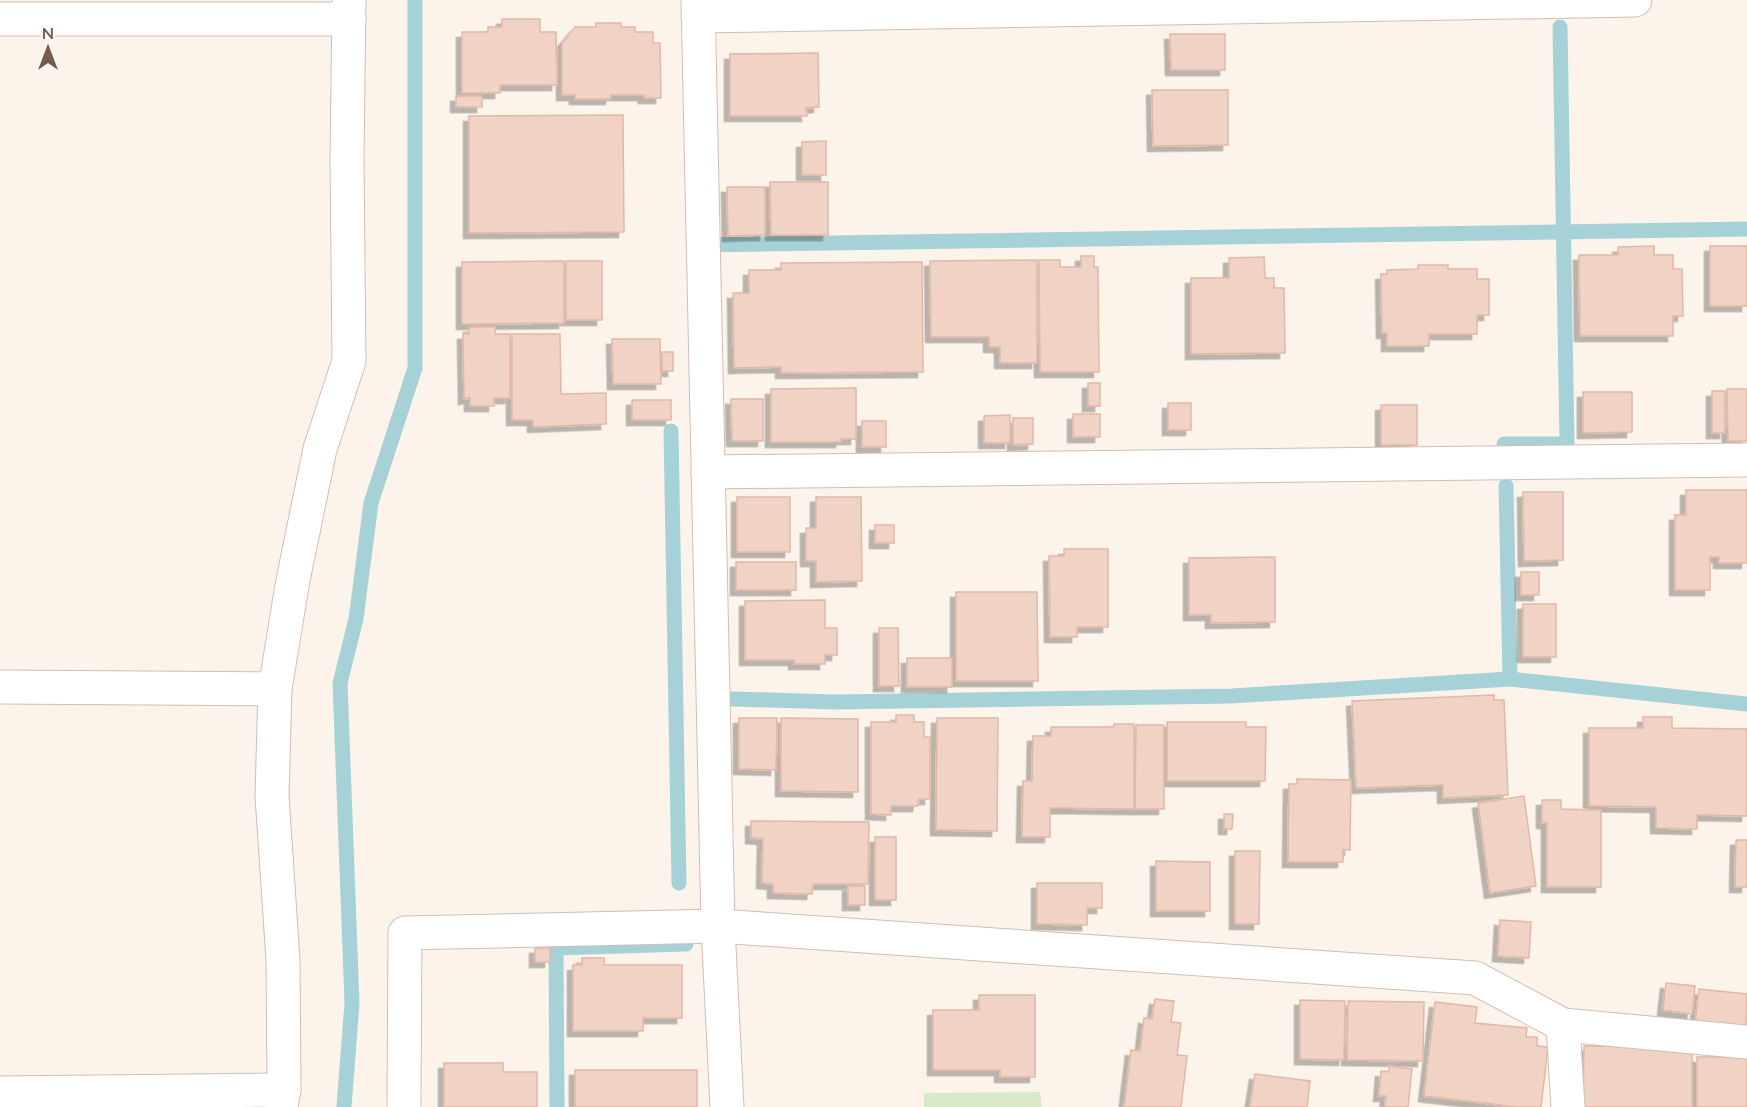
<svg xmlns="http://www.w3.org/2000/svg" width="1747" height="1107" viewBox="0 0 1747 1107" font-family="Lato,sans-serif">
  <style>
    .green { fill: #d8eac9 }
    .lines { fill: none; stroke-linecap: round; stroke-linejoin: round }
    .stream { stroke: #a6d2d7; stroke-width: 15 }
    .building { fill: #f0d3c4; stroke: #e2b8a5; stroke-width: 1.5; filter: url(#shadow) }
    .minor-casing { stroke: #d0beb3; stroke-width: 35 }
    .minor { stroke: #fff; stroke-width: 33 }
  </style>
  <defs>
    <filter id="shadow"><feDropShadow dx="-5.5" dy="5.5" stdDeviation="0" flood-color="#0004"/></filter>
  </defs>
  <rect width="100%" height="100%" fill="#fcf4eb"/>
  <!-- green -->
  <polygon class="green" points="1040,1092 1042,1107 924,1107 924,1093"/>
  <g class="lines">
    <!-- stream -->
    <g class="stream">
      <polyline points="704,245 1747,229"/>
      <polyline points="671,431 679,883"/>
      <polyline points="1504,444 1567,444 1560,27"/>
      <polyline points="1510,679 1747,704"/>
      <polyline points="733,699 835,702 1231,696 1510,679 1506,486"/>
      <polyline points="344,1107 352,1003 340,683 356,619 371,503 415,368 415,0"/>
      <polyline points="557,1107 556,948 686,944"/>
    </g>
  </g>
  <!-- building -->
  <g class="building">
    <polygon points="502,19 540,19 540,32 556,32 557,85 500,85 500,93 462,93 462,32 488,32 488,27 502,27"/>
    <polygon points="596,23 621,23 621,27 635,27 635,32 653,32 653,43 660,43 661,98 644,98 644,95 611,95 611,99 575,99 575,95 562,95 562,43 575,27 596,27"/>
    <polygon points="1170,34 1225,34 1225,70 1171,70"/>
    <polygon points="818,53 819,107 806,108 807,116 730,116 730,54"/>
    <polygon points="1152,90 1228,90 1228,145 1153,146"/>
    <rect x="456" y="96" width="26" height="11"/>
    <polygon points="623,115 624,232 469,233 469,116"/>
    <polygon points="826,141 826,175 802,175 802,142"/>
    <polygon points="770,182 828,182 828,235 771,235"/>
    <polygon points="727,187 765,187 765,235 728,236"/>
    <polygon points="1654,246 1654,255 1673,255 1673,269 1682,269 1683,316 1673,316 1673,336 1580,336 1579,255 1618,255 1618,247"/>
    <rect x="1710" y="246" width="37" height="60"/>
    <polygon points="1081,256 1094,256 1094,267 1098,267 1099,372 1040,372 1039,260 1060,260 1060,267 1081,267"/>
    <polygon points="1264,257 1265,278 1274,278 1274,288 1284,288 1285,353 1191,354 1191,278 1229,278 1229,258"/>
    <polygon points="1037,260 1037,363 1000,363 1000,347 989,347 989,337 931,337 930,261"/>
    <polygon points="564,261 564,323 462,324 462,262"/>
    <rect x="566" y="261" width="36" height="59"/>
    <polygon points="922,262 923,372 781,373 781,367 734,368 733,293 749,293 749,270 781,270 781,263"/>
    <polygon points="1418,265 1448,265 1448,269 1477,269 1477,279 1489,279 1489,315 1477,315 1477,334 1429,334 1429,346 1387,346 1387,333 1382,333 1381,274 1387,274 1387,270 1418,269"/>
    <polygon points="469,327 495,327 495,334 510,334 510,398 494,398 494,406 470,406 470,398 464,399 463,334 469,334"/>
    <polygon points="512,334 560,334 561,394 606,393 606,424 533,427 533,420 512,420"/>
    <polygon points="612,339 660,339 661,384 613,384"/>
    <rect x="662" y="352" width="11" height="19"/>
    <rect x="1088" y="383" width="12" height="23"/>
    <polygon points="856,388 856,439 841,439 841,442 771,442 771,389"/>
    <polygon points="1727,389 1747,389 1747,441 1728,441"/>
    <rect x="1712" y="391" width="13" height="42"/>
    <polygon points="1583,392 1632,392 1632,432 1583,433"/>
    <polygon points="731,399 763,399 763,441 732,441"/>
    <rect x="632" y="400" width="39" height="20"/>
    <rect x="1168" y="403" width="23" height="27"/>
    <rect x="1381" y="405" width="36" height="40"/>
    <rect x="1073" y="414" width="27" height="23"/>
    <polygon points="1010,415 1010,443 984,443 984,416"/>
    <polygon points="1013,418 1033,418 1033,444 1013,445"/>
    <rect x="862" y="421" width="24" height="26"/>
    <polygon points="1686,490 1747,490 1747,563 1719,563 1719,557 1710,557 1710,590 1675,590 1675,515 1686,515"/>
    <polygon points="1523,492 1563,492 1563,560 1524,561"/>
    <rect x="737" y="497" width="53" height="55"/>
    <polygon points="816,497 861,497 862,581 816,582 816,561 806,561 806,528 816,528"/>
    <rect x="875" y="525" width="19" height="18"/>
    <polygon points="1064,549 1108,549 1108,627 1077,627 1077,637 1050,637 1049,556 1064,556"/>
    <polygon points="1275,557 1275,622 1211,623 1211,615 1189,615 1189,558"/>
    <rect x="736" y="562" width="60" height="28"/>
    <rect x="1521" y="572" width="18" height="23"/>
    <polygon points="956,592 1037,592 1038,681 956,681"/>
    <polygon points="825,600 825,628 837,628 837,655 825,655 825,664 794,664 794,660 745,660 745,601"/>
    <rect x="1523" y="604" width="33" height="53"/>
    <polygon points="879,628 898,628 899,686 879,686"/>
    <rect x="907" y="658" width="45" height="29"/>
    <polygon points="1494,695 1494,700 1504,700 1508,795 1443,798 1443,785 1356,788 1352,701"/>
    <polygon points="896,715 914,715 914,722 924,722 924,737 930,737 930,799 919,799 918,806 891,806 891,815 871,814 871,722 896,722"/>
    <polygon points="1643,717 1672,717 1672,728 1747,729 1747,816 1697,815 1697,829 1656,828 1656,807 1589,806 1589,728 1643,728"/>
    <polygon points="739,718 777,718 776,770 739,769"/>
    <polygon points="781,718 858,719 858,792 781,791"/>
    <polygon points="937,718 998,718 997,831 936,830"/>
    <polygon points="1167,722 1246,722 1246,727 1266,727 1265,781 1167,781"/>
    <polygon points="1114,724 1134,724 1134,809 1050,808 1050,837 1022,837 1023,781 1032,781 1033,736 1051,736 1051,727 1114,727"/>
    <polygon points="1136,725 1164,725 1164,809 1135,809"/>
    <polygon points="1297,779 1351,780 1350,850 1343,850 1343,862 1288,862 1289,784 1297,784"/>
    <polygon points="1524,796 1536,886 1490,893 1478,803"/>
    <polygon points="1542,800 1561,800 1561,809 1601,810 1601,887 1547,887 1547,823 1542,823"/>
    <polygon points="1224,814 1233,814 1232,829 1224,829"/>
    <polygon points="751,821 869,822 868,884 813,884 812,894 773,893 773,884 762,883 763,839 751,838"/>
    <rect x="875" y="837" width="21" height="63"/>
    <polygon points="1736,840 1747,840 1747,887 1735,887"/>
    <polygon points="1235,851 1260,851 1259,924 1235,924"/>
    <polygon points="1156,861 1210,862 1210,911 1156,911"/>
    <polygon points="1037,883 1102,883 1102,908 1087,908 1087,925 1037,924"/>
    <rect x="848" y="886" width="17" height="19"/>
    <polygon points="1500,920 1531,922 1529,958 1498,956"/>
    <rect x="535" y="948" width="15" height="14"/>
    <polygon points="582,958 604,958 604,965 682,965 682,1018 643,1018 643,1031 573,1031 573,965 582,965"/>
    <polygon points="1666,983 1695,986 1692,1014 1663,1010"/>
    <polygon points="1699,989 1747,994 1746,1030 1695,1024"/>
    <polygon points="979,995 1035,995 1035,1077 1000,1077 1000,1070 933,1070 933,1010 979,1010"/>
    <polygon points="1155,999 1174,1001 1171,1022 1181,1023 1177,1055 1187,1056 1181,1107 1124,1107 1131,1050 1140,1051 1144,1018 1152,1019"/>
    <polygon points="1300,1000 1345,1001 1344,1060 1300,1059"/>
    <polygon points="1348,1001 1424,1002 1423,1061 1347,1060"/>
    <polygon points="1435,1002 1477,1007 1475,1023 1527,1028 1526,1037 1537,1037 1537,1046 1548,1047 1541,1107 1517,1107 1424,1096"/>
    <polygon points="1584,1046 1692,1047 1692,1107 1583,1107"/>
    <rect x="1697" y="1057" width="50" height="50"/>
    <polygon points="444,1063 503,1063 503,1072 537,1072 537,1107 444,1107"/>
    <polygon points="1389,1066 1412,1069 1408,1107 1385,1107 1386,1096 1379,1096 1381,1071 1389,1072"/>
    <rect x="575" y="1070" width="122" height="37"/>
    <polygon points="1255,1074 1310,1081 1307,1107 1250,1107"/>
  </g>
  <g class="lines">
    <!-- minor casing -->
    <g class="minor-casing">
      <g id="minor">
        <polyline points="698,0 718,926 727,1107"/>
        <polyline points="698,16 1635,0"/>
        <polyline points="0,19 349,19"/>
        <polyline points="708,472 1747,460"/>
        <polyline points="0,687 275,689"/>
        <polyline points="1563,1025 1568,1107"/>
        <polyline points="0,1093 284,1090"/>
        <polyline points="281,1107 284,1090 283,960 272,796 275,689 293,580 320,449 349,361 347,159 349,0"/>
        <polyline points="404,1107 405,933 718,926 1475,978 1563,1025 1747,1042"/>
      </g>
    </g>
    <!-- minor -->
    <use href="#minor" class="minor"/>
  </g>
  <!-- north arrow -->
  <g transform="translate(48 48)" stroke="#fef8f2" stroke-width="4.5" paint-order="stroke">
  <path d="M0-4.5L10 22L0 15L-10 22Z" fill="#765a4e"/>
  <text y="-9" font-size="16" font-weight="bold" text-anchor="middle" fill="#765a4e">N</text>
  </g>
</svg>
